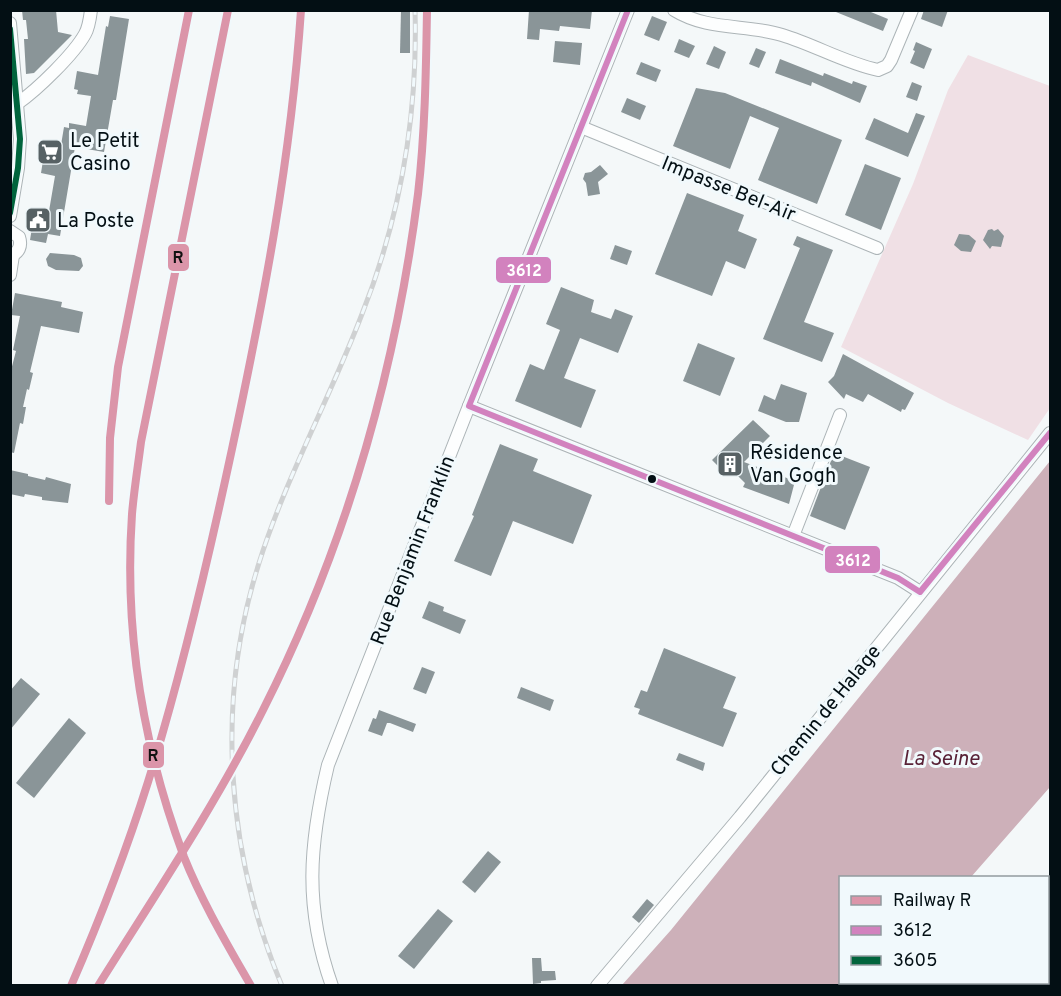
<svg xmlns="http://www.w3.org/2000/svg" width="1061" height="996" viewBox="0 0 1061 996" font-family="Overpass,sans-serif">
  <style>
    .green { fill: #f0e0e5 }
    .water { fill: #cdb0b9 }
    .building { fill: #8a9598 }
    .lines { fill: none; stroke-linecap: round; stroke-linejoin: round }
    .minor-casing { stroke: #acb4b7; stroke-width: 14 }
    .minor { stroke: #fdfefe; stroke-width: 12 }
    .rail-casing { stroke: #cfd1d2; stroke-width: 5 }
    .rail { stroke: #f1f9fc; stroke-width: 3; stroke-dasharray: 9; stroke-linecap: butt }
    .bus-1-casing { stroke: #f1f9fc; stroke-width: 10 }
    .bus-2-casing { stroke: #f1f9fc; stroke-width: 10 }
    .bus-1 { stroke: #d282be; stroke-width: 6 }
    .bus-2 { stroke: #00643c; stroke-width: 6 }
    .rail-1-casing { stroke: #f1f9fc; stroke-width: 12 }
    .rail-1 { stroke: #db95a9; stroke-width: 8 }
    .bus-dot { fill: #030f14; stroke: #f1f9fc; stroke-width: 2 }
    .labels { text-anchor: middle; stroke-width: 6; stroke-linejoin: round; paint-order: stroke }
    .poi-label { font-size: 20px; fill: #030f14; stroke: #f1f9fc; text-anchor: start }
    .street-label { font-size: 20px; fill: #030f14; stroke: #f1f9fc }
    .water-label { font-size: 21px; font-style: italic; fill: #592237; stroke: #f1f9fc }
    .line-badge { stroke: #f1f9fc; stroke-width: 2 }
    .badge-label { font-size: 16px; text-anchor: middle; font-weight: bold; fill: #fff }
    .pale-badge-label { font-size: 16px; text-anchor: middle; font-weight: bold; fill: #111 }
  </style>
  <rect width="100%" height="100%" fill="#f4f8f9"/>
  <!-- green -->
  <polygon class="green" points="968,55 1050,86 1050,408 1028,440 948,403 841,347 913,184 948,90"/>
  <!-- water -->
  <polygon class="water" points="1050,461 1050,787 971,877 840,878 840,982 879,983 876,985 622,985 671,930"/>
  <!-- building -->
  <g class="building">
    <polygon points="22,10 56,10 58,32 72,35 34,73 26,74 24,39 28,39 26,20 23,20"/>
    <polygon points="401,10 410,10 410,53 400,53"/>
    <polygon points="529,10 592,10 590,29 560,26 559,31 540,29 539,40 527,39"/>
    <polygon points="831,10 866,10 888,19 883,31"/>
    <polygon points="924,10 948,10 942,27 921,19"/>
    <polygon points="110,16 129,19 116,100 113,100 104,152 75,147 60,236 48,234 46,243 30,240 35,209 49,211 55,176 41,173 46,142 61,145 64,127 69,128 69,123 86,126 91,96 77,94 78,90 74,89 77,71 98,75 106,26 108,27"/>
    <polygon points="652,16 667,22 659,41 644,35"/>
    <polygon points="679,39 695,46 689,58 674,52"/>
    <polygon points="555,41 582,43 580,65 553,62"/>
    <polygon points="916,42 932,49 924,69 910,63 915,51 913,50"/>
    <polygon points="714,46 726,52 719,69 706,64"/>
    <polygon points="756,48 766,52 759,68 749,64"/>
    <polygon points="780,59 823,76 824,73 852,84 853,81 867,86 860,103 812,82 811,86 775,73"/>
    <polygon points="641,62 661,70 656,82 636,74"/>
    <polygon points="912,82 922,86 917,101 906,97"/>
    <polygon points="696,88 725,93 842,140 817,204 758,180 779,128 750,116 730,169 673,146"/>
    <polygon points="627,98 646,106 640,120 621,112"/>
    <polygon points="916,113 925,116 908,157 865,139 874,118 908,133"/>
    <polygon points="865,164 901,178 881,230 845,215"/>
    <polygon points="600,165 608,174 598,182 600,194 588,196 586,183 583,179 585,173 591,172"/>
    <polygon points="687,193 744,215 738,231 757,239 745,269 726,261 712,296 655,274"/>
    <polygon points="992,229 994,231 998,229 1004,236 1001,247 992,246 990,249 983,240 988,230"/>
    <polygon points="959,234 969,235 976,241 971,252 961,251 954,245"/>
    <polygon points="797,236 833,250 804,322 834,333 822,362 763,339 800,248 793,245"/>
    <polygon points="615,245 632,251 627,265 610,259"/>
    <polygon points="50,253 74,255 81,258 83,266 79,271 56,270 48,266 46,259"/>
    <polygon points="561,287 594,300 591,312 611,319 615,309 633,316 618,353 580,338 564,378 596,390 581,428 515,401 530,364 544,370 560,330 546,324"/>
    <polygon points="15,293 62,302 61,307 83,312 79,333 41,326 30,372 33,373 29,390 27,389 23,407 26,407 23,424 20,423 14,453 10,452 10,374 16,351 13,350 20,316 11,315"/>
    <polygon points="698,343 735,358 720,396 683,381"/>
    <polygon points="843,354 914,393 905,410 902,409 901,412 868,394 863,402 846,394 844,399 828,382 834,376"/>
    <polygon points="781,384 807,393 799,422 786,422 758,411 764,395 775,400"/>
    <polygon points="753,420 770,436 744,462 795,481 789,504 743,487 745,483 734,472 731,475 723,468 721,469 712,460"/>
    <polygon points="500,444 538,459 533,471 592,495 573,544 513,521 491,576 454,561 474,516 472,515"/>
    <polygon points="834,453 870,467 845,530 810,516"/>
    <polygon points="10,470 28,474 28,476 45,480 46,477 71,484 68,503 42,500 42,497 25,494 24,497 10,494"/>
    <polygon points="429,601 444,607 443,611 466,620 460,634 422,618"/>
    <polygon points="664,648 736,677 723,708 737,713 723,747 638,714 640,709 634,707 641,690 647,692"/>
    <polygon points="422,667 435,672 426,694 413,689"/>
    <polygon points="21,678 40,694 10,730 10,691"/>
    <polygon points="521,687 554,700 550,711 517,698"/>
    <polygon points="379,710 416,724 413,732 390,723 387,723 382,736 368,731 373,718 376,719"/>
    <polygon points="69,718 86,733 34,798 16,783"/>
    <polygon points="679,753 705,763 703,771 676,760"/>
    <polygon points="488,851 501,862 475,893 462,882"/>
    <polygon points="647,899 654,905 639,923 632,917"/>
    <polygon points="438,909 453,921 414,969 398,956"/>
    <polygon points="532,958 541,958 542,971 555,971 556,980 541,981 541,983 533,984"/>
  </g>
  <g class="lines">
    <!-- minor casing -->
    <g class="minor-casing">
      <g id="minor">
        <path d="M674,10C708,31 746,24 782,35C815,45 845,63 878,70L887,66L891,60L912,10"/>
        <polyline points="10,23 20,139 18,168 10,216"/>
        <path d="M18,103C37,90 74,54 85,34C89,27 90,18 91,10"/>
        <polyline points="581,127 877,248"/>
        <path d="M10,231L19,237C22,246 19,253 10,256"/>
        <polyline points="10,275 13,255"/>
        <polyline points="469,406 898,578 920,592"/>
        <polyline points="793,536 840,415"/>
        <path d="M332,986C304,907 309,845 328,765L469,406L628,10"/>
        <polyline points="597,986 740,817 1050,433"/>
      </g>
    </g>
    <!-- minor -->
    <use href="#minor" class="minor"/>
    <!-- rail casing -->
    <g class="rail-casing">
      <path id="rail" d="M282,986C226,852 215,701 259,563C286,477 330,398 362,314C400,218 418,114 415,10"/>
    </g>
    <!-- rail -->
    <use href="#rail" class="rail"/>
    <!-- bus-1 casing -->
    <g class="bus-1-casing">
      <polyline id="bus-1" points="628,10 469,406 898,578 920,592 1050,433"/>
    </g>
    <!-- bus-2 casing -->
    <g class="bus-2-casing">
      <polyline id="bus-2" points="10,29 20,139 18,168 10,213"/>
    </g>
    <!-- bus-1 -->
    <use href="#bus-1" class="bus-1"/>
    <!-- bus-2 -->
    <use href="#bus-2" class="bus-2"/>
    <!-- rail-1 casing -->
    <g class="rail-1-casing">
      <g id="rail-1">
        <path d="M228,10L141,442C138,466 134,490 132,514C124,631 143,747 184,857C202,902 227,944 251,986"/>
        <polyline points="109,501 110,438 118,367 189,10"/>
        <path d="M71,986C100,919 126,852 148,782C182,673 208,561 232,449C263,304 291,159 301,10"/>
        <path d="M98,986C155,895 215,806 263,710C345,548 395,375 418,194C425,133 426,72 427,10"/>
      </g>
    </g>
    <!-- rail-1 -->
    <use href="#rail-1" class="rail-1"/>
  </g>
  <!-- icons -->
  <defs>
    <g id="supermarket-square" transform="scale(1.35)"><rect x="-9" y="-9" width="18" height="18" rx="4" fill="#576164" stroke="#f1f9fc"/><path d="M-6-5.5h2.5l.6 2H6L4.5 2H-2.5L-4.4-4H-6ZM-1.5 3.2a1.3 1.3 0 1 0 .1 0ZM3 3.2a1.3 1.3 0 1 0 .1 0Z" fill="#fff"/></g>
    <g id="civic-square" transform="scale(1.35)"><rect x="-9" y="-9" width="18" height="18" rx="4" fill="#576164" stroke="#f1f9fc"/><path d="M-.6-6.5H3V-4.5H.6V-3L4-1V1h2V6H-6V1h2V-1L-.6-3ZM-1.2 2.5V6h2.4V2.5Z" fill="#fff"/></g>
    <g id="building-square" transform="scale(1.35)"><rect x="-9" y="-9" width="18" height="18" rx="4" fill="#576164" stroke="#f1f9fc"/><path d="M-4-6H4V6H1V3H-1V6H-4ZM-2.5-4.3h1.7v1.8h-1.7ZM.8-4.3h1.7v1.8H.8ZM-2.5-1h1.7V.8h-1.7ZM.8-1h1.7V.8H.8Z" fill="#fff"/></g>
  </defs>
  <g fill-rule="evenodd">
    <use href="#supermarket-square" x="50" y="152"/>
    <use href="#civic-square" x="38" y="220"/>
    <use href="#building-square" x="730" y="464"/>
  </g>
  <!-- markers -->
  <circle class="bus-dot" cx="652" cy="479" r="5"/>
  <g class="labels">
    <!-- poi labels -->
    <g class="poi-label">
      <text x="70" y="147">Le Petit<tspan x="70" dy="23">Casino</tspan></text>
      <text x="57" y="227">La Poste</text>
      <text x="750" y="459">Résidence<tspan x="750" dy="23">Van Gogh</tspan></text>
    </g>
    <!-- street labels -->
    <g class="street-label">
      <text transform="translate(729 188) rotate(22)" y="7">Impasse Bel-Air</text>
      <text transform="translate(412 550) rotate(-69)" y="7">Rue Benjamin Franklin</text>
      <text transform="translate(825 710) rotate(-51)" y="7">Chemin de Halage</text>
    </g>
    <!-- water labels -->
    <g class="water-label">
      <text x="941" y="765">La Seine</text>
    </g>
  </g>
  <g class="line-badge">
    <rect x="167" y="243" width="23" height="29" rx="6" fill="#db95a9"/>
    <rect x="495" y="256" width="57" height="28" rx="6" fill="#d282be"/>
    <rect x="824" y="545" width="57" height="29" rx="6" fill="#d282be"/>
    <rect x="142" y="741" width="23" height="28" rx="6" fill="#db95a9"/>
  </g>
  <g class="badge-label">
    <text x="524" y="276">3612</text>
    <text x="853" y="566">3612</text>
  </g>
  <g class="pale-badge-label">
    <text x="178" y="263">R</text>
    <text x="153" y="761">R</text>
  </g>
  <!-- border -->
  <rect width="1061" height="996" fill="none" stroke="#030f14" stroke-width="24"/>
  <!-- legend -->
  <rect x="839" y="876" width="210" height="108" fill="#f1f9fc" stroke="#929b9f" stroke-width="1.5"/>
  <rect x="851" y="896" width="30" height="9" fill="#db95a9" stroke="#929b9f" stroke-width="1.5"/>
  <text x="893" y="906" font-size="18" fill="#030f14">Railway R</text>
  <rect x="851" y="926" width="30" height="9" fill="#d282be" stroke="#929b9f" stroke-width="1.5"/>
  <text x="893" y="936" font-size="18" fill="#030f14">3612</text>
  <rect x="851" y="956" width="30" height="9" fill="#00643c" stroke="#929b9f" stroke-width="1.5"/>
  <text x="893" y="966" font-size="18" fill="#030f14">3605</text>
</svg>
